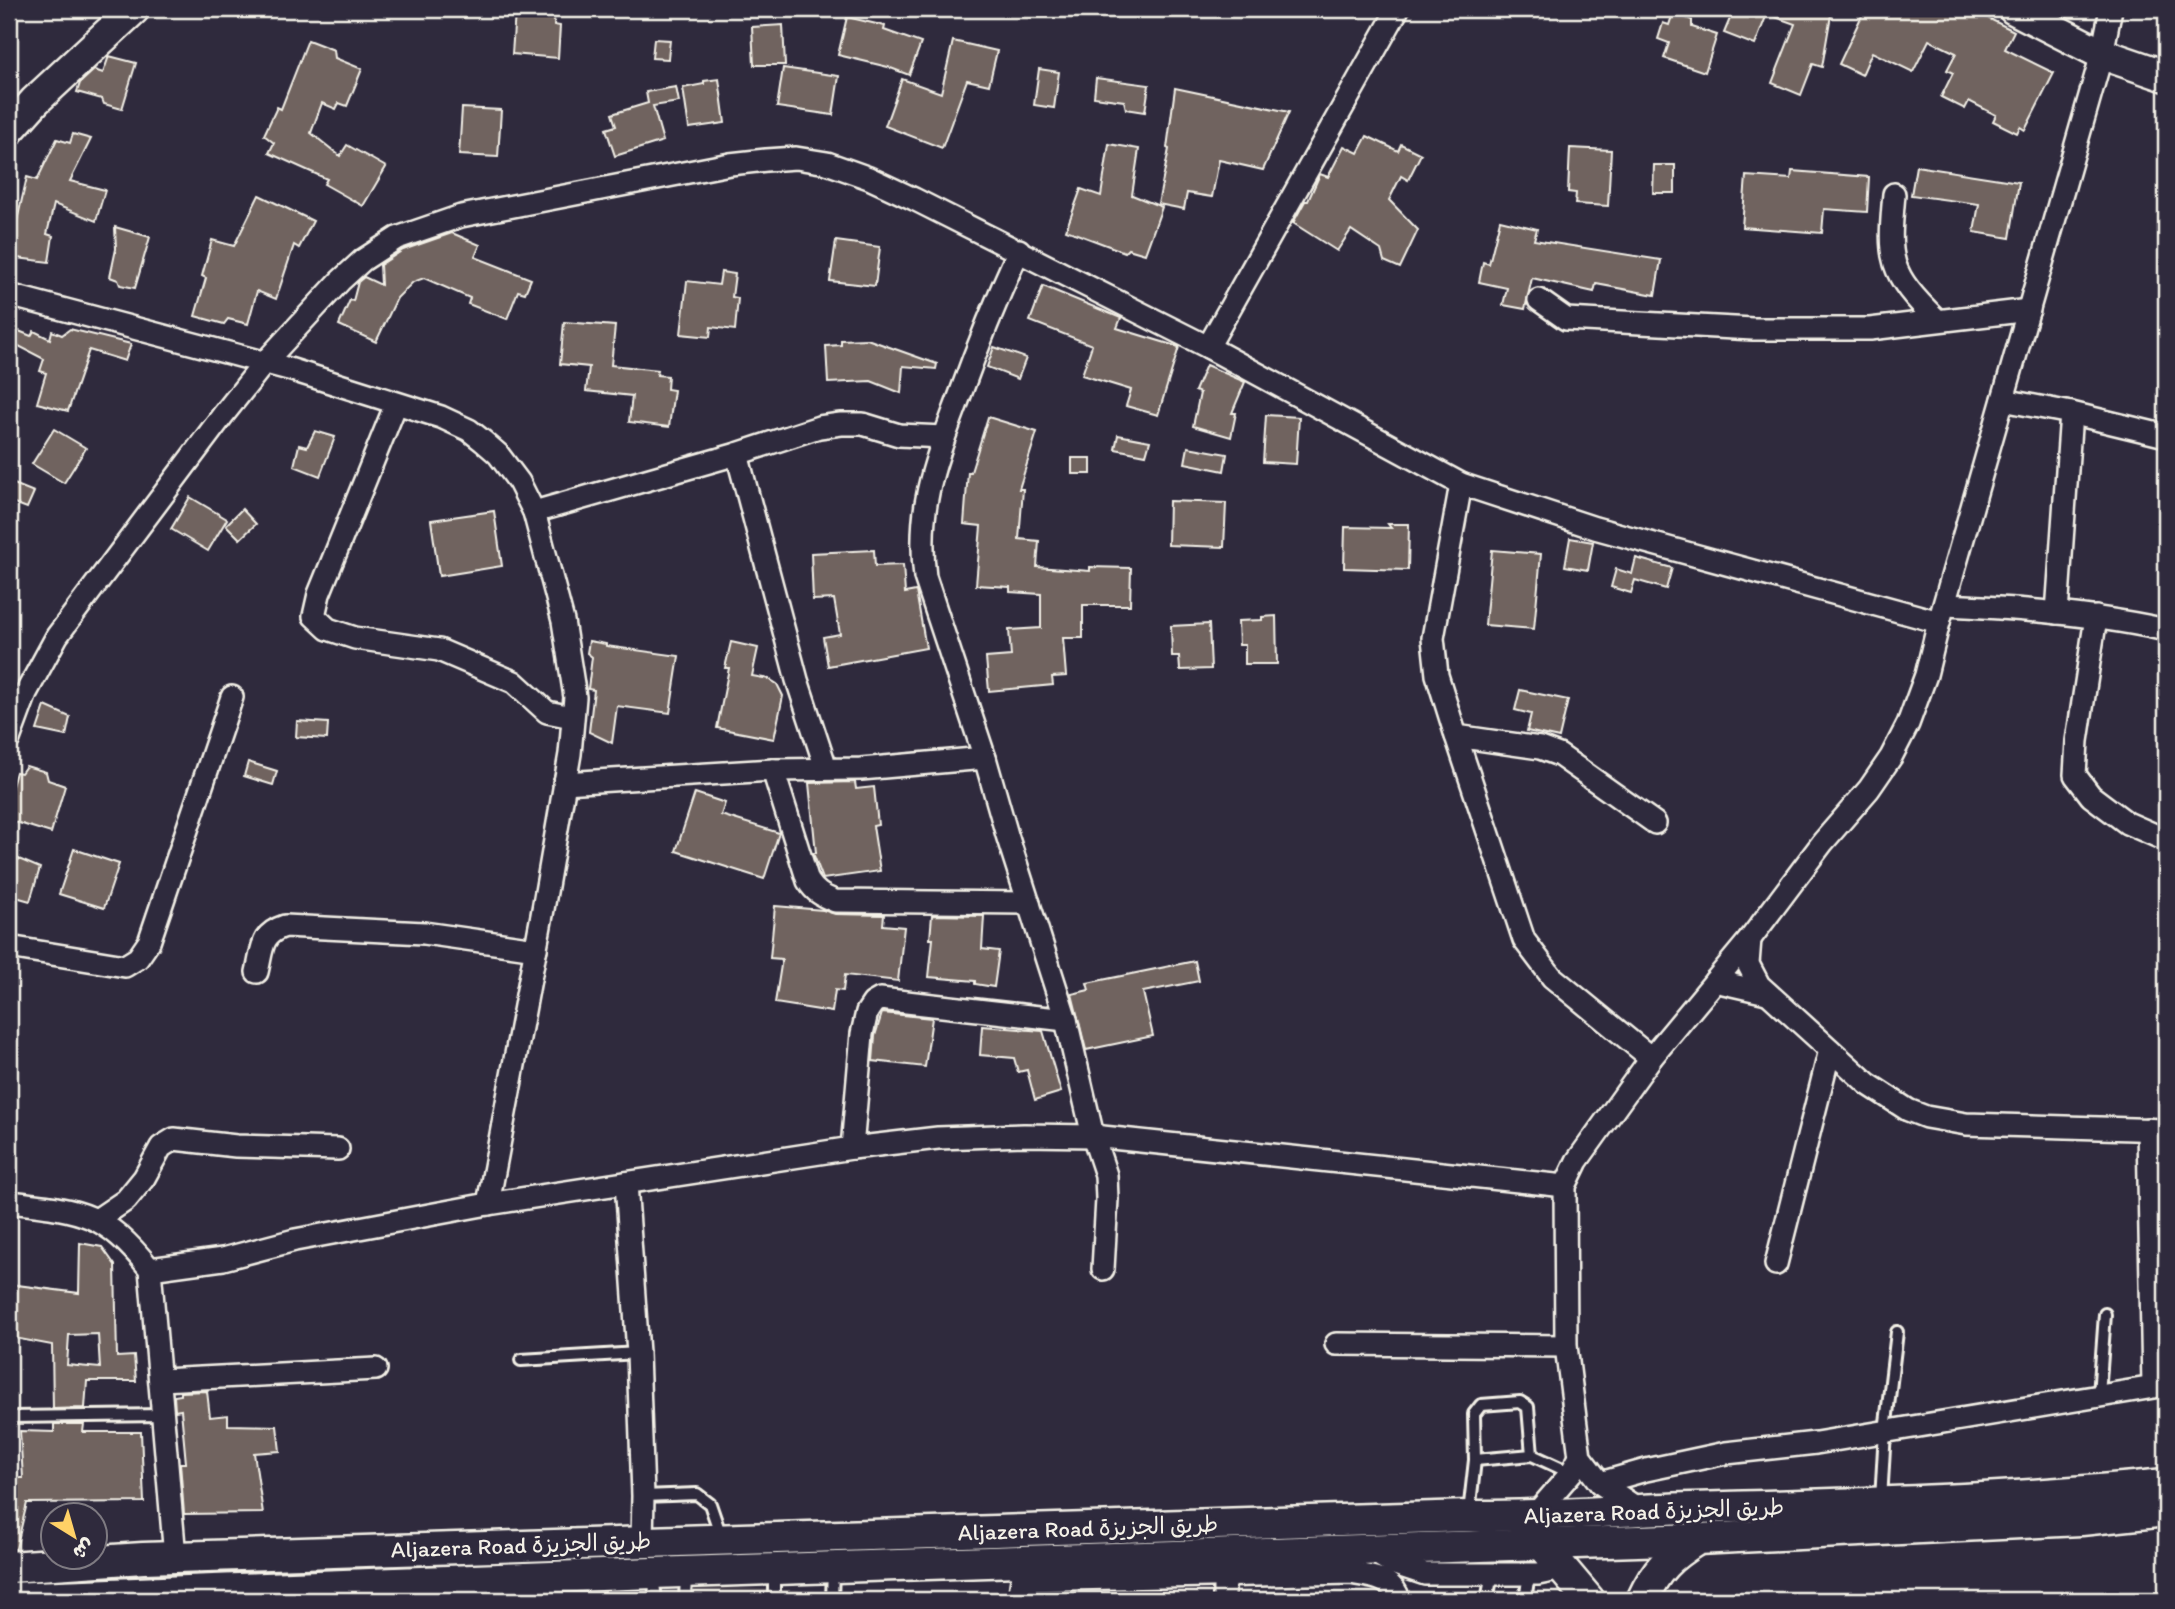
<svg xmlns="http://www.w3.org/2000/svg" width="2175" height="1609" viewBox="0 0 2175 1609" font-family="Itim,'Playpen Sans Arabic',sans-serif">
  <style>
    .built { fill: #423b47 }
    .building { fill: #70635f; stroke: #f4f1e8; stroke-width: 2; fill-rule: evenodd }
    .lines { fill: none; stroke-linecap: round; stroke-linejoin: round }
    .lane-casing { stroke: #f4f1e8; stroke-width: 16 }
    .street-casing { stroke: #f4f1e8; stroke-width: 26 }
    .secondary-casing { stroke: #f4f1e8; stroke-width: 35 }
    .lane { stroke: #2f2a3d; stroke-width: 10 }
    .street { stroke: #2f2a3d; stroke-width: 21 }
    .secondary { stroke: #2f2a3d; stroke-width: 30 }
    .labels { text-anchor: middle; stroke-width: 6; stroke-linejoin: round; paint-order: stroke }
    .street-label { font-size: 23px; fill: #f4f1e8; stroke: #2f2a3d }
  </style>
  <rect width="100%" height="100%" fill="#2f2a3d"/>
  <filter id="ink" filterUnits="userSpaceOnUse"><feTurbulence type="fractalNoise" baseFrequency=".0143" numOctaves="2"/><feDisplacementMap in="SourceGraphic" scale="14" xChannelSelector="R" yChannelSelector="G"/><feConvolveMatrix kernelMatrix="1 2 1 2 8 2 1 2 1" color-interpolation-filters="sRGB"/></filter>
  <g filter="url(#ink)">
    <!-- built -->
    <polygon class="built" points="693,1587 799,1590 799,1600 693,1600"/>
    <!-- building -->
    <g class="building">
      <polygon points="524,9 555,9 554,25 560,26 558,58 512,54 515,12 524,13"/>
      <polygon points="1734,9 1832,9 1822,67 1813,64 1801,95 1772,83 1795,24 1767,14 1755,45 1724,33"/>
      <polygon points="1865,9 1970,9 2014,31 2005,49 2054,73 2025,130 2020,127 2017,133 1993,121 1996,115 1969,101 1965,109 1941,97 1953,73 1947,70 1956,53 1929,40 1913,72 1872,52 1862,75 1839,64"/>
      <polygon points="1673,13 1692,20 1692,27 1717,35 1705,72 1664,58 1669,43 1658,39 1663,23 1669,25"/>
      <polygon points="847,17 885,26 884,30 921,43 909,75 888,67 838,55"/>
      <polygon points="783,25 785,65 754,65 752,27"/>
      <polygon points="654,39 670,40 668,59 652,58"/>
      <polygon points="308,40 334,50 335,58 362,69 347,106 339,103 336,109 322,103 311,133 340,156 347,145 386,167 363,206 324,184 327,179 269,153 274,143 264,135 277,107 281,109"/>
      <polygon points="953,41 997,51 989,85 967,80 942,148 885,126 902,79 941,93"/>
      <polygon points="109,56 136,63 122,109 104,104 102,99 77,92 80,83 94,70 103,73"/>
      <polygon points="783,68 839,76 833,115 777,107"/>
      <polygon points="1039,69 1059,72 1054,108 1034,105"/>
      <polygon points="1096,78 1149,85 1145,112 1126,109 1124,101 1094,97"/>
      <polygon points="719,79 725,123 689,128 683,88 704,84 704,81"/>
      <polygon points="676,87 679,102 653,106 663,141 615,156 606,129 616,126 612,114 648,103 646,92"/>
      <polygon points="1175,88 1289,112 1263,170 1219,160 1212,197 1187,193 1184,209 1158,204 1169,149 1167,148"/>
      <polygon points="462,108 501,110 498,157 459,155"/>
      <polygon points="73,134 91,139 70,181 105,190 96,221 54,204 47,234 53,236 49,262 9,257 9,222 16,225 27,177 37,180 57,139 70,143"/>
      <polygon points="1367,136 1398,151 1401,144 1421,154 1408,180 1401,176 1389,200 1418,230 1400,268 1384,261 1381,250 1351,230 1337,251 1293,223 1305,201 1308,201 1320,174 1328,177 1344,146 1358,153"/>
      <polygon points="1109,144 1139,149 1132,195 1162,207 1145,254 1128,249 1125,252 1066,230 1081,189 1101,196"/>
      <polygon points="1570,148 1611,150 1608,206 1575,204 1576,193 1568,192"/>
      <polygon points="1654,165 1675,165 1675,193 1653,193"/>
      <polygon points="1916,166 2019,182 2010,238 1974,232 1979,204 1911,195"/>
      <polygon points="1792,171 1869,177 1867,212 1824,209 1822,233 1742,227 1746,176 1791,179"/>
      <polygon points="259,195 313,221 299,248 294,245 276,299 257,291 248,324 228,319 224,324 195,316 206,278 202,276 212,240 234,246"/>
      <polygon points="1500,220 1537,229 1534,240 1661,260 1655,295 1596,284 1594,292 1532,278 1525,309 1503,305 1507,288 1479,282 1483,262 1489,264"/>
      <polygon points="115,227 150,237 135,288 120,285 118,280 110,277 116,249"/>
      <polygon points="452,233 480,245 475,257 531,279 525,293 518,291 507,319 468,304 470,298 424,278 413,282 397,298 376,342 339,325 350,300 353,301 358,282 364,277 381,285 380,265 403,250"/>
      <polygon points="836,241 880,247 875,286 830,281"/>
      <polygon points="721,272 735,274 732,297 738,298 735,330 711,327 710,337 681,334 687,281 719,285"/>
      <polygon points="1043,286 1121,318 1117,328 1179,347 1158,415 1126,406 1131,390 1082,375 1092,345 1030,321"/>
      <polygon points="564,322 615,326 611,365 658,370 657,375 668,376 667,389 674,390 669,427 629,422 632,396 586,391 589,367 560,364"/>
      <polygon points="9,327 31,336 34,331 50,339 52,331 62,335 70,329 131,344 125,361 89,350 68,411 37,403 46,373 40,371 44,359 9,341"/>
      <polygon points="867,339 937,364 936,369 903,366 901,393 871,381 828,383 826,346 841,345 841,340"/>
      <polygon points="994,347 1026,358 1018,379 987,367"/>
      <polygon points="1206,365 1245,382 1232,413 1236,413 1231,437 1193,426 1200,393 1195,391"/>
      <polygon points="1266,415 1299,417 1296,464 1263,462"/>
      <polygon points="988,417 1037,432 1019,489 1023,489 1019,539 1039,541 1037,567 1090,571 1090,567 1131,568 1130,605 1083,605 1083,638 1063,638 1066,676 1052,677 1053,685 989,691 986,658 1011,656 1009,630 1041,628 1041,594 1010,592 1010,587 976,585 981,526 964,524 968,472 971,472"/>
      <polygon points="54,429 86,448 64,483 32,464"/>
      <polygon points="315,431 335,437 320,476 294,466 299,445 307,447"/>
      <polygon points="1118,435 1150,441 1146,455 1115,449"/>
      <polygon points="1188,447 1227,454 1224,471 1185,463"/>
      <rect x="1072" y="458" width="19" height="16"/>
      <polygon points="9,482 34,492 27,508 9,501"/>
      <polygon points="190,497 227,519 208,551 171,529"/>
      <polygon points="1169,501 1226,503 1224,547 1168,545"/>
      <polygon points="242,509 256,524 240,539 226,525"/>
      <polygon points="494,511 502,566 439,576 431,520"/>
      <polygon points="1388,524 1409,524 1408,570 1344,568 1345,527 1391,528"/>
      <polygon points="1570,538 1593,542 1588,570 1565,566"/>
      <polygon points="874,550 875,566 903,565 905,593 916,591 926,648 828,666 823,637 840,634 834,599 813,600 811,553"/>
      <polygon points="1492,550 1541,554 1534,629 1485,625"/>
      <polygon points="1636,558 1672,568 1666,589 1635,580 1631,593 1611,587 1616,569 1632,574"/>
      <polygon points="1276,616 1277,664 1245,664 1245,645 1239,645 1238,621 1262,620 1262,617"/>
      <polygon points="1209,624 1211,669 1180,670 1179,656 1172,656 1171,626"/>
      <polygon points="589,641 606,644 606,646 679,656 670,713 617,706 612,743 589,732 594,690 588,689 592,657 587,653"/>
      <polygon points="731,642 758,648 752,676 769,679 777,684 783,696 774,739 717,728 729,668 725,668"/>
      <polygon points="1520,690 1568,700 1559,738 1527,731 1531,714 1515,710"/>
      <polygon points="45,706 70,717 66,736 37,730"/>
      <polygon points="297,721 328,723 327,739 296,737"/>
      <polygon points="248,762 277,771 273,785 244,776"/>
      <polygon points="26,766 46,772 48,780 65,786 51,833 9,820 9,797 16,772 21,773"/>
      <polygon points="855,782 856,789 874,787 878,825 873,826 880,871 823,879 813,853 816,853 809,783"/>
      <polygon points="695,793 725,803 721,815 779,833 764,879 676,851"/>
      <polygon points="74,849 119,864 104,908 59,894"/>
      <polygon points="14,857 40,868 30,901 9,895 9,871"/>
      <polygon points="775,906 823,910 835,914 884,915 883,925 904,927 898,981 845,975 843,991 835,990 832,1012 775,1003 782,959 770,958"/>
      <polygon points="932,915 984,916 982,949 999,951 994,987 975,984 975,981 929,977 933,939 930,939"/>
      <polygon points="1195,961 1199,981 1143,992 1153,1036 1086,1050 1072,994 1089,990 1087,983"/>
      <polygon points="882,1013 932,1018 925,1067 873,1061 875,1036"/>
      <polygon points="982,1026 1043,1031 1061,1092 1035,1100 1027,1070 1018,1072 1014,1058 980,1055"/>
      <path d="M80,1243L102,1247L115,1265L117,1357L134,1356L136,1381H87L85,1408L53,1409L52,1345L9,1337V1284L79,1293ZM98,1334L100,1368L67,1365L69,1335Z"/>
      <polygon points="207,1391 210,1417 228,1415 228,1425 277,1426 280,1451 254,1453 263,1513 184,1514 180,1463 186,1463 181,1410 175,1411 174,1396 181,1395 181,1392"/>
      <polygon points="54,1424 84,1424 83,1432 141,1432 144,1502 27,1503 16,1549 9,1549 9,1478 23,1478 20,1431 54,1432"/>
    </g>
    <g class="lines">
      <!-- lane casing -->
      <g class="lane-casing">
        <g id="lane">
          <polyline points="521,1360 638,1353"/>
          <polyline points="2099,1395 2105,1314"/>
          <polyline points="10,1417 164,1415"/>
          <polyline points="1475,1460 1532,1455 1571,1473"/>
          <polyline points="643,1496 697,1494 710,1504 721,1536"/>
          <polyline points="1881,1500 1885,1431 1897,1332"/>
          <polyline points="1469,1513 1475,1460 1474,1414 1481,1405 1520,1402 1528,1407 1532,1455"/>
          <polyline points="653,1575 656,1600"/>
          <polyline points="685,1600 686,1575"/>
          <polyline points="774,1600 774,1572"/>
          <polyline points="832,1600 833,1569"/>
          <polyline points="1487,1600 1492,1574"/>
          <polyline points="1525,1600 1529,1574"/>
        </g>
      </g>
      <!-- street casing -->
      <g class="street-casing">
        <g id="street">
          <path d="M1894,194C1888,260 1888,272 1937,320"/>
          <path d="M1019,250C997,298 978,345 960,395C936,460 916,505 925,577L985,758L1007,835L1066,1020L1093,1136L1106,1175L1107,1199L1103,1269"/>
          <polyline points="9,295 289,369 441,417 469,430 483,441 498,454 519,482 534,512 563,621 575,697 570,754 542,915 488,1204"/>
          <polyline points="1539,300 1566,319 1753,329 1870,329 2029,310"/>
          <polyline points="1208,347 1398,9"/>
          <polyline points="2003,400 2071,413 2166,436"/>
          <polyline points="396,404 319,594 314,616 328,629 355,638 439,650 514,682 547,712 572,717"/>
          <polyline points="737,454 797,680 826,768"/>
          <polyline points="1461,484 1433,638 1437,675 1456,736 1524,940 1552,977 1651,1058"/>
          <polyline points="534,512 737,454 819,427 841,424 863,424 899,435 944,437"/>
          <path d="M1945,605C2019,608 2094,614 2166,630"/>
          <polyline points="2057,613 2071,413"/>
          <polyline points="2096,617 2077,741 2075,775 2091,796 2127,823 2166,840"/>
          <polyline points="1456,736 1540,748 1559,755 1655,823"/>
          <polyline points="9,739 26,693 57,636 223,415 265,362 340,281 363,260 397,238 461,216 730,164 766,160 796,158 827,163 869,178 914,199 1208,347 1461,484 1595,528 1939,622"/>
          <path d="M773,770L808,881C815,892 822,896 835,901L1029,903"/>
          <polyline points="564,783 773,770 861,769 985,758"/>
          <polyline points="1750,939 1748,964 1759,985 1868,1084 1908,1110 1926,1117 1966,1124 2166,1130"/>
          <polyline points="9,947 125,966 138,958 149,942 232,697"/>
          <path d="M257,972C263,948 260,934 285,926L424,933L536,949"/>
          <polyline points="1715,981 1767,993"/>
          <polyline points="2148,1129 2153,1386"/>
          <polyline points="852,1148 862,1034 867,1012 873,1003 880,999 1066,1020"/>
          <polyline points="626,1183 638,1353 643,1496 642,1541"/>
          <path d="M9,1202C79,1210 104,1211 150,1269L175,1557"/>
          <polyline points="98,1219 126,1200 144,1178 161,1147 174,1139 236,1146 338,1149"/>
          <polyline points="1776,1264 1830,1050"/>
          <polyline points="150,1269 223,1259 295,1240 488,1204 852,1148 938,1138 1024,1135 1093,1136 1565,1186"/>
          <polyline points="1336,1344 1566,1346"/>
          <polyline points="161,1380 376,1369"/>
          <polyline points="1600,1483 1646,1470 1726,1453 1816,1443 2166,1385"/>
          <polyline points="1638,1509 1600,1483 1580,1457 1566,1346 1565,1186 1577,1161 1651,1058 1750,939 1823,842 1869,789 1891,757 1908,724 1926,675 1939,622 2102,54 2111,9"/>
          <polyline points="1533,1517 1571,1473 1580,1457"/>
          <polyline points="1369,1549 1392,1563 1425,1574 1538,1574 1562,1569"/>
          <path d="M1022,1580L1352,1573C1369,1577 1389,1577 1397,1594L1395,1600"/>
          <polyline points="1019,1600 1024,1566"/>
          <polyline points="1224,1600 1224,1564"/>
        </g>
      </g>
      <!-- secondary casing -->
      <g class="secondary-casing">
        <g id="secondary">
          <polyline points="2014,9 2102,54 2166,76"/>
          <polyline points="9,130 35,101 134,9"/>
          <polyline points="1541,1543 1589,1600"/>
          <path d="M9,1567L143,1558L1469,1516C1543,1517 1617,1510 1691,1508C1849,1504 2008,1500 2166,1484"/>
          <polyline points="9,1598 652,1573 1698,1539 2081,1520 2166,1511"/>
          <path d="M1642,1600C1656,1569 1669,1557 1698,1539"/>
        </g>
      </g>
      <!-- lane -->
      <use href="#lane" class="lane"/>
      <!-- street -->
      <use href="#street" class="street"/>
      <!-- secondary -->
      <use href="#secondary" class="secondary"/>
    </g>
  </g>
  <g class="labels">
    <!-- street labels -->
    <g class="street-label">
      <text transform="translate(1654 1511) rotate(-2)" y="8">Aljazera Road طريق الجزيزة</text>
      <text transform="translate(1088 1528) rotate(-2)" y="8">Aljazera Road طريق الجزيزة</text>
      <text transform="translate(521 1545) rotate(-2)" y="8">Aljazera Road طريق الجزيزة</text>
    </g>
  </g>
  <!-- margin -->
  <rect width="2175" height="1609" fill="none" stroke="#2f2a3d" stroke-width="35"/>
  <rect x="18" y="18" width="2140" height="1574" fill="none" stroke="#f4f1e8" stroke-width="2.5" filter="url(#ink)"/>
  <!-- north arrow -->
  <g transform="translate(74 1536) rotate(143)"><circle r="33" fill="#2f2a3d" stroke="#7e7a81" stroke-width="2"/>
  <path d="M0-5L12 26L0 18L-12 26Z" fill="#ffd166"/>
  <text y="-10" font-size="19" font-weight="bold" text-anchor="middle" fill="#f4f1e8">ش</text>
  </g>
</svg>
